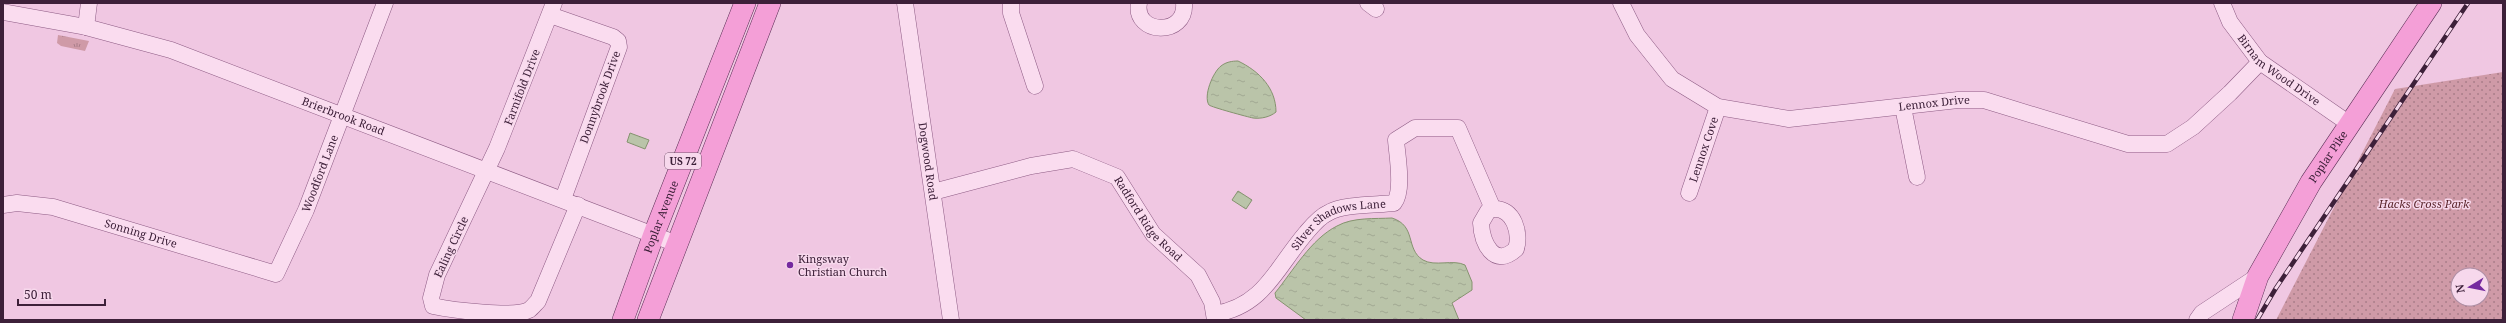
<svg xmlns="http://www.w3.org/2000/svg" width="2506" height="323" viewBox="0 0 2506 323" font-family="'Noto Serif',serif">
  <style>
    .grass { fill: url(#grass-tufts) }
    .park { fill: url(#park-dots); fill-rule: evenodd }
    .water { fill: url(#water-ripples); stroke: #85936f }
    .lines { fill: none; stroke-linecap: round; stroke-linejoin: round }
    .minor-casing { stroke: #8d5b84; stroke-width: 17 }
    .major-casing { stroke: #5b3056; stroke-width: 22 }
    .minor { stroke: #fadcef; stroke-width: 16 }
    .major { stroke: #f49fd7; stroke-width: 21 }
    .rail-casing { stroke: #3d2039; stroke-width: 4.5 }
    .rail { stroke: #f7d8ec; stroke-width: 3; stroke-dasharray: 9; stroke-linecap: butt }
    .poi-dot { fill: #75299f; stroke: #f7d8ec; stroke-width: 1.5 }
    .labels { text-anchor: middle; stroke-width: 3; stroke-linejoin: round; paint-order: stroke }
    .shield { fill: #f7d8ec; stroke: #75576f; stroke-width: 1 }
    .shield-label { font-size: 10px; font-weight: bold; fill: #3d2039 }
    .street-label { font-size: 11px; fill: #3d2039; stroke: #f7d8ec }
    .park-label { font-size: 11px; font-style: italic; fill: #5a252b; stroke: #f7d8ec }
    .poi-label { font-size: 11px; fill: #3d2039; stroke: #f7d8ec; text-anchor: start }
  </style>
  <defs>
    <pattern id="grass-tufts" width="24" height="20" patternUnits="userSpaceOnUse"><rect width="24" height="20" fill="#cf9aa7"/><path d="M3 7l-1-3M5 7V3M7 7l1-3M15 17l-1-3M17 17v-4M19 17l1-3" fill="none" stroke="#a97d89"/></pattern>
    <pattern id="park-dots" width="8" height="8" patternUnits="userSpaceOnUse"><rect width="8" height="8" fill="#cf9aa7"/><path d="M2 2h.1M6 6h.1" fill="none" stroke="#a97d89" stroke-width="1.8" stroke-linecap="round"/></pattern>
    <pattern id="water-ripples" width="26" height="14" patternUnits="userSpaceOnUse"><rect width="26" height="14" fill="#bac4a9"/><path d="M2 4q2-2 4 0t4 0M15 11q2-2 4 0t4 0" fill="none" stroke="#a1a892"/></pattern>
  </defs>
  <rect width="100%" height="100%" fill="#f0c7e2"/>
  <!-- grass -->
  <polygon class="grass" points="58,35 89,41 85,51 61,46 57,43"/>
  <!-- park -->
  <path class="park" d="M2503,72V320H2276L2395,89ZM2458,275H2482V299H2458Z"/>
  <!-- water -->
  <g class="water">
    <path d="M1238,61C1259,71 1276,88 1276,112C1270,117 1261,119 1253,118C1248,117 1211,107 1209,105C1203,96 1213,72 1221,66C1226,62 1232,61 1238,61Z"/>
    <polygon points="630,133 649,140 645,149 627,142"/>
    <polygon points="1238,191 1252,200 1246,209 1232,200"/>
    <path d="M1392,218C1417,226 1405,249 1423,260C1435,267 1453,259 1465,265L1472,282V290L1452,303L1459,320H1306L1276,298L1275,293C1293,271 1311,239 1337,226C1353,217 1375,219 1392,218Z"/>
  </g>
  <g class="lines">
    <!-- minor casing -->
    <g class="minor-casing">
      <g id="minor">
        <path d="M554,3L497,148L437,275L431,298L433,306C451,310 514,318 529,310C532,308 535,304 538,301L578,205"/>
        <path id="s1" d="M905,3L951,320"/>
        <polyline points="1011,3 1011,13 1035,86"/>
        <path d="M1139,3C1133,35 1187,37 1184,3"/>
        <polyline points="1368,3 1376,9"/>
        <path id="s2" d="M1621,3L1637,35L1672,79L1718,107L1789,119L1958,100H1984L2128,144H2167L2193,127L2230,93L2260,62"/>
        <path id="s3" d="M2222,3L2230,22L2260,62L2351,125"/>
        <path id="s4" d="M3,12L86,27L171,50L677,244"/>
        <polyline points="550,15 613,37 618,41 619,47 563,199"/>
        <polyline points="86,27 89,3"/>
        <polyline points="1903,107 1917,177"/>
        <path id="s5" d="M933,192L1031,166L1073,159L1117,177L1153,234L1198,275L1212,302L1215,320"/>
        <path id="s6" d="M1689,193L1718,107"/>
        <path id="s7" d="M3,205L17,203L53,207L276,274L306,210L385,3"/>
        <path id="s8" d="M1215,314C1264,306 1276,268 1306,233C1312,226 1319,217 1328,213C1343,204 1376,205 1394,203C1404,191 1397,155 1396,140L1415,128H1458L1493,209L1488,211L1481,223C1482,243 1494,269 1516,249C1521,234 1514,207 1493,209"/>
        <polyline points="2197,320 2202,313 2258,276"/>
      </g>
    </g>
    <!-- major casing -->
    <g class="major-casing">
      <g id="major">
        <path id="s9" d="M623,320L654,234L745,3"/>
        <polyline points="648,320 770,3"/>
        <path id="s10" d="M2243,320L2258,276L2311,182L2431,3"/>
      </g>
    </g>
    <!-- minor -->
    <use href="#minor" class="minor"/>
    <!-- major -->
    <use href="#major" class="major"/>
    <!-- rail casing -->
    <g class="rail-casing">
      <polyline id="rail" points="2257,320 2276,288 2468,3"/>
    </g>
    <!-- rail -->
    <use href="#rail" class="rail"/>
  </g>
  <!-- markers -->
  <circle class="poi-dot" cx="790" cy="265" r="4"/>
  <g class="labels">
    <!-- shield labels -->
    <rect class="shield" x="665" y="153" width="36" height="16" rx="3"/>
    <g class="shield-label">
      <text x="683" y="165">US 72</text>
    </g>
    <!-- street labels -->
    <g class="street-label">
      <text dy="4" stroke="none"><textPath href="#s3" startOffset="90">Birnam Wood Drive</textPath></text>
      <text transform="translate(522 87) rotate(-69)" y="4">Farnifold Drive</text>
      <text transform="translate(600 97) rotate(-70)" y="4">Donnybrook Drive</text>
      <text dy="4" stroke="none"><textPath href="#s2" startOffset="364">Lennox Drive</textPath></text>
      <text dy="4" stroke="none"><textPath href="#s4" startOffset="357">Brierbrook Road</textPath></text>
      <text dy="4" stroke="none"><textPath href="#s6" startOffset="46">Lennox Cove</textPath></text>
      <text dy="4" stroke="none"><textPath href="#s10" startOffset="185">Poplar Pike</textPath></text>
      <text dy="4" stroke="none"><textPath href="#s1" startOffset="160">Dogwood Road</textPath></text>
      <text dy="4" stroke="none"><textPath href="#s7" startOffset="393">Woodford Lane</textPath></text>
      <text dy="4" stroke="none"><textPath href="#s9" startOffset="110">Poplar Avenue</textPath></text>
      <text dy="4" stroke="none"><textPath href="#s5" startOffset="244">Radford Ridge Road</textPath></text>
      <text dy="4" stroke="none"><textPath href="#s8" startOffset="160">Silver Shadows Lane</textPath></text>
      <text dy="4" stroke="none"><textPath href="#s7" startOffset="142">Sonning Drive</textPath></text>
      <text transform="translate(451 247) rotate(-65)" y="4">Ealing Circle</text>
    </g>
    <!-- park labels -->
    <g class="park-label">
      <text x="2424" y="208">Hacks Cross Park</text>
    </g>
    <!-- poi labels -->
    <g class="poi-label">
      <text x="798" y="263">Kingsway<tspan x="798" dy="13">Christian Church</tspan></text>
    </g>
  </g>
  <!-- border -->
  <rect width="2506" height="323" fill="none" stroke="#3d2039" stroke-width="8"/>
  <!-- north arrow -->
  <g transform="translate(2470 287) rotate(260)"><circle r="19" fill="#f7d8ec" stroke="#ad8ea4"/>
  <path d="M0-3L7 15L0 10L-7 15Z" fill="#75299f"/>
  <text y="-6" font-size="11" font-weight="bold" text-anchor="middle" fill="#3d2039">N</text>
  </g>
  <!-- scale -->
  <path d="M18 299v6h87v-6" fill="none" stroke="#3d2039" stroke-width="2"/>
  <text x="24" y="299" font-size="12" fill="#3d2039" stroke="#f7d8ec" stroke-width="3" paint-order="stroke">50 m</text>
</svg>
